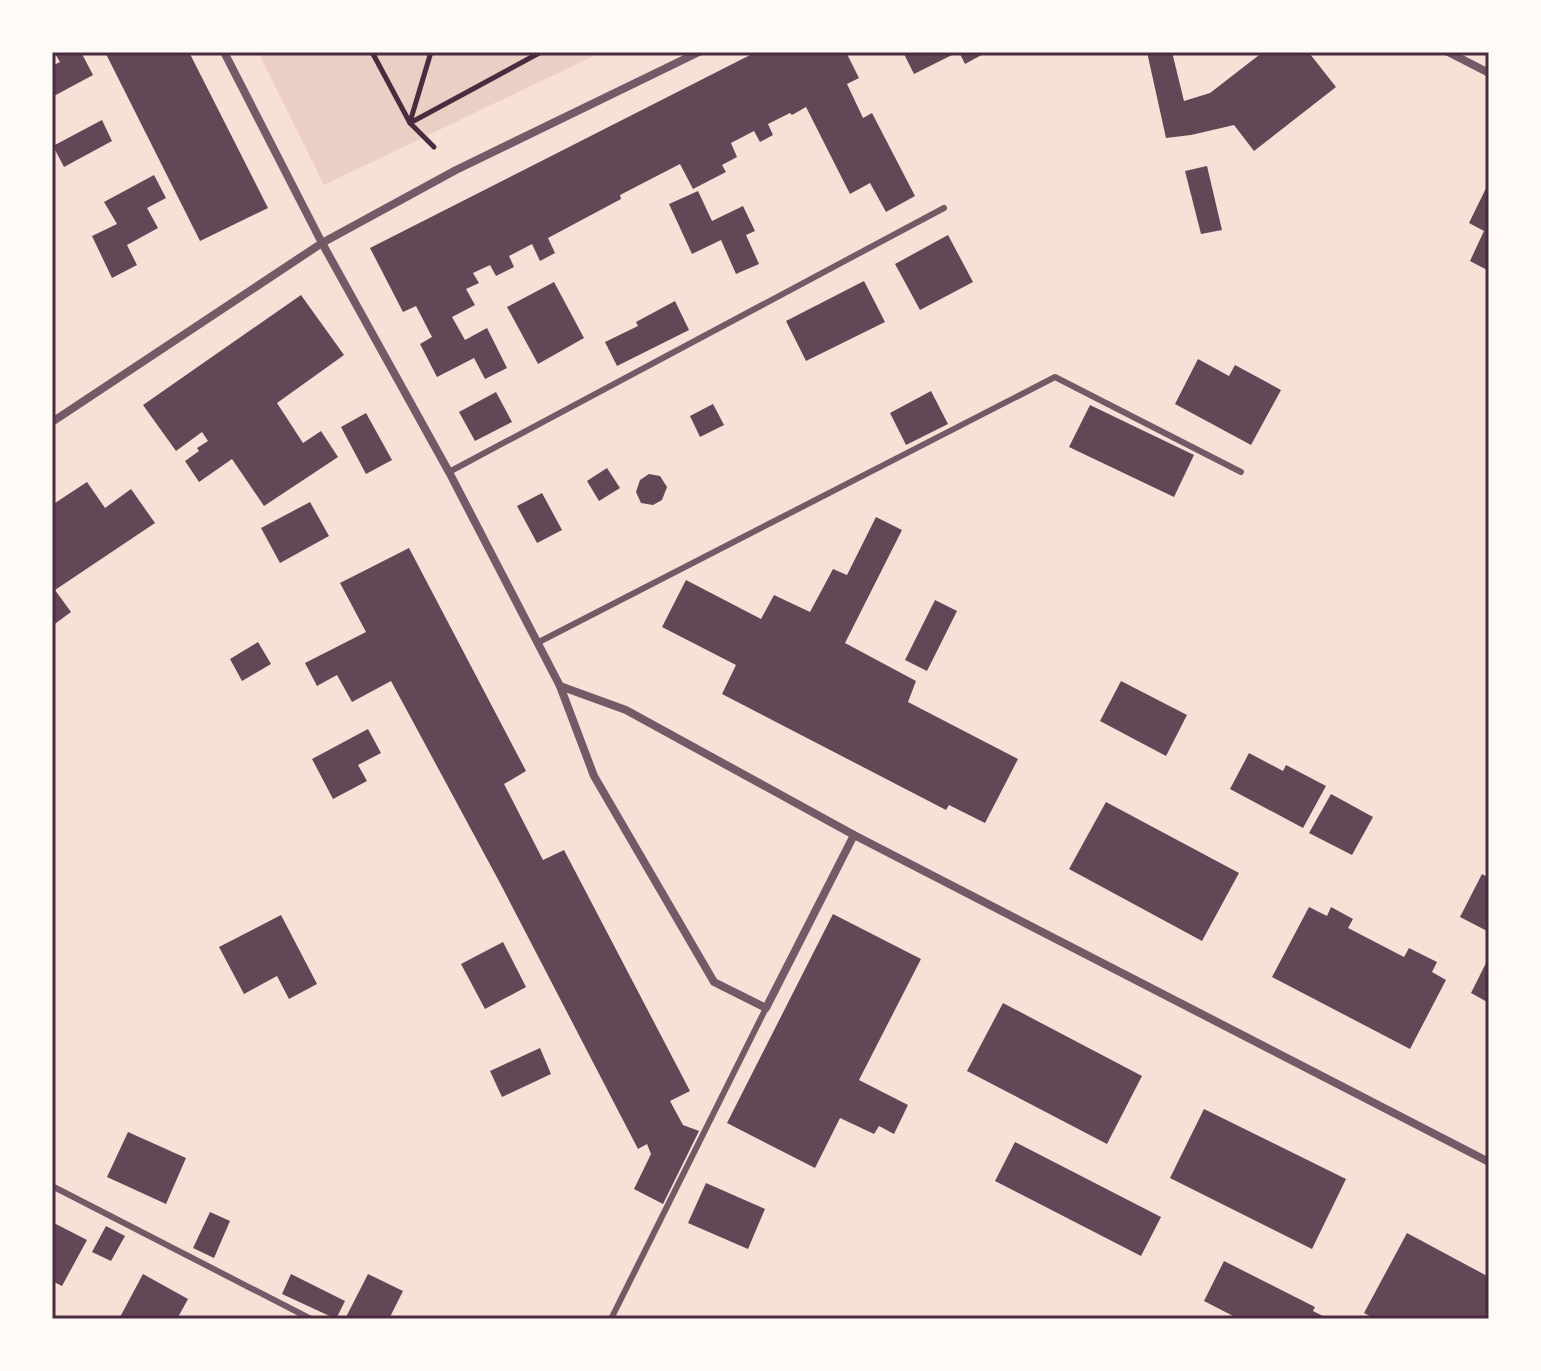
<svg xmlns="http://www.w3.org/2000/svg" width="1541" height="1371" viewBox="0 0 1541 1371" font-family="'Noto Sans',sans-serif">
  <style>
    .green { fill: #ebcfc5 }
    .building { fill: #644757 }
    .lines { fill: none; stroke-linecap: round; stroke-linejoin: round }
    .path { stroke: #4a2c40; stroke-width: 5 }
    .service { stroke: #755966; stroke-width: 6 }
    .minor { stroke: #755966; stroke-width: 8 }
    .neatline { fill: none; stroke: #4a2c40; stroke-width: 3 }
  </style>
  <rect width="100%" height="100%" fill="#f7e1d7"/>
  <!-- green -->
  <polygon class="green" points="258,52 602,52 324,185"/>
  <!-- building -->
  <g class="building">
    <polygon points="54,52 81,52 93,75 54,96 52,93 52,66 60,62"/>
    <polygon points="105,52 189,52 268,208 200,241"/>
    <polygon points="756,52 846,52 859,78 847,84 863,118 872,113 915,196 886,212 870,183 850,194 806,107 792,115 790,113 768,124 773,135 760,142 754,131 731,143 737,157 722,165 726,172 693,189 680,164 620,195 621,199 548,238 555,253 540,261 532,244 509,256 514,267 496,276 490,265 473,273 479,283 466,289 475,305 452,317 465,340 487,328 507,368 485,379 474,358 437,377 420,344 432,337 416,306 403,312 370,248"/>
    <polygon points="903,52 958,52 914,74"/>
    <polygon points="959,52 987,52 965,64"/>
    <polygon points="1147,52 1172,52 1184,101 1210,93 1263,52 1311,52 1310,54 1336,87 1254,151 1234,125 1191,135 1166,138"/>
    <polygon points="102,120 112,141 64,167 53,146"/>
    <polygon points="1207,166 1222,230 1201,234 1185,171"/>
    <polygon points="154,175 166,198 147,208 158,228 127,245 137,265 112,278 92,236 117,224 104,202"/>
    <polygon points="1489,182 1489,271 1470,261 1484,231 1469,223"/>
    <polygon points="698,191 712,221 743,206 755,231 746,235 759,264 736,274 721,240 692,254 669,204"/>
    <polygon points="948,235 973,282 920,310 895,264"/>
    <polygon points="864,281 885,322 806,361 786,321"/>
    <polygon points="554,282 584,338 538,364 507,307"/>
    <polygon points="301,295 344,355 277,403 303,443 321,431 338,457 264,506 232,459 199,482 185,461 199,451 197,448 208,441 202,432 176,451 143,405"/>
    <polygon points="675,301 689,330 617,366 605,342 638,326 636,322"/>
    <polygon points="1198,359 1229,376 1235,365 1281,390 1251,445 1175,404"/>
    <polygon points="931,391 948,424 906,445 890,413"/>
    <polygon points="496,392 512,422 475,441 459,412"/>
    <polygon points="713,404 724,425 700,437 690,416"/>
    <polygon points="1090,405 1194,455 1174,497 1069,447"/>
    <polygon points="366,413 392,460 366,474 341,427"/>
    <polygon points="607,468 620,488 599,501 587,481"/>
    <polygon points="649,474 660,476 667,487 662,500 653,505 641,503 636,492 640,480"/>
    <polygon points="87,482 105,508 131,489 155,523 55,590 71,612 52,626 52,505"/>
    <polygon points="542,493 562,530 537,543 517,506"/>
    <polygon points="310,502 329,536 280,563 261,528"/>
    <polygon points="876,517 902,530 845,643 916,681 908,702 1018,759 985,823 949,805 946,810 722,694 736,665 662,627 686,580 761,619 774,595 810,612 833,569 847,575"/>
    <polygon points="409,548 526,771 504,784 543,860 564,850 690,1091 670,1101 683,1125 699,1131 663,1204 634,1189 651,1154 647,1144 638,1149 500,883 391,681 352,702 337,675 317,686 305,663 366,632 340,583"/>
    <polygon points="935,600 957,611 927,671 905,660"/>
    <polygon points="258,642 271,664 242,681 230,659"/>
    <polygon points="1121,681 1187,715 1166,756 1100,721"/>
    <polygon points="368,729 381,753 358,765 367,781 333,799 312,759"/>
    <polygon points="1249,753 1283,771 1286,765 1326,786 1303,828 1230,789"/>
    <polygon points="1331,794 1373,817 1352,855 1309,833"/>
    <polygon points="1106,802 1239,873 1202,941 1069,869"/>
    <polygon points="1482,874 1489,878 1489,932 1460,917"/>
    <polygon points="1309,907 1327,916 1331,907 1353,919 1348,928 1404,957 1409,948 1437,962 1432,972 1446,980 1410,1049 1272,977"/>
    <polygon points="833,914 921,959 859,1080 908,1105 894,1134 879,1126 874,1134 840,1118 815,1168 727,1123"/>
    <polygon points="281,915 317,984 289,999 277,976 244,994 219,947"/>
    <polygon points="503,942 526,987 485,1009 461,964"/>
    <polygon points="1489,957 1489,1003 1471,993"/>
    <polygon points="1003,1003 1142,1076 1107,1144 967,1071"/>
    <polygon points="540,1048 551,1074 502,1097 490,1071"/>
    <polygon points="1204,1109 1346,1179 1312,1249 1170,1178"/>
    <polygon points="128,1132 186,1158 166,1204 107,1177"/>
    <polygon points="1015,1142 1161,1217 1141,1256 995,1181"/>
    <polygon points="706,1183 765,1209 748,1249 688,1223"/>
    <polygon points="210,1212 230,1221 214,1258 193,1248"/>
    <polygon points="52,1222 87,1240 62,1286 52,1281"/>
    <polygon points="106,1226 125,1236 111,1261 92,1252"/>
    <polygon points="1407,1233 1489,1277 1489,1319 1375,1319 1364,1313"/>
    <polygon points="1224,1261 1315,1307 1313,1311 1329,1319 1239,1319 1204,1301"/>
    <polygon points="143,1274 188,1299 177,1319 119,1319"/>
    <polygon points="291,1274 345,1301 336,1319 282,1294"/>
    <polygon points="368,1274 403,1291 389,1319 345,1319"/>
  </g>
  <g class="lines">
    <!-- path -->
    <g class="path">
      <polyline points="372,52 410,123 434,147"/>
      <polyline points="410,122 431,52"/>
      <polyline points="410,123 541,52"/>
    </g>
    <!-- service -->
    <g class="service">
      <polyline points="449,472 944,208"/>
      <polyline points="537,643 1055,377 1241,472"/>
      <polyline points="52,1186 311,1319"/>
      <polyline points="611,1319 766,1008"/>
    </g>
    <!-- minor -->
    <g class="minor">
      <polyline points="224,52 322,243 449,472 560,686 626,710 854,835 1489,1162"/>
      <polyline points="1448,52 1489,73"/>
      <polyline points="52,422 322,243 456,170 699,52"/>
      <polyline points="560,686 594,776 714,982 766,1008 854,835"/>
    </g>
  </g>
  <!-- border -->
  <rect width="1541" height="1371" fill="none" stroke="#fffaf5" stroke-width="108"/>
  <rect x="54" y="54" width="1433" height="1263" class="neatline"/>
</svg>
